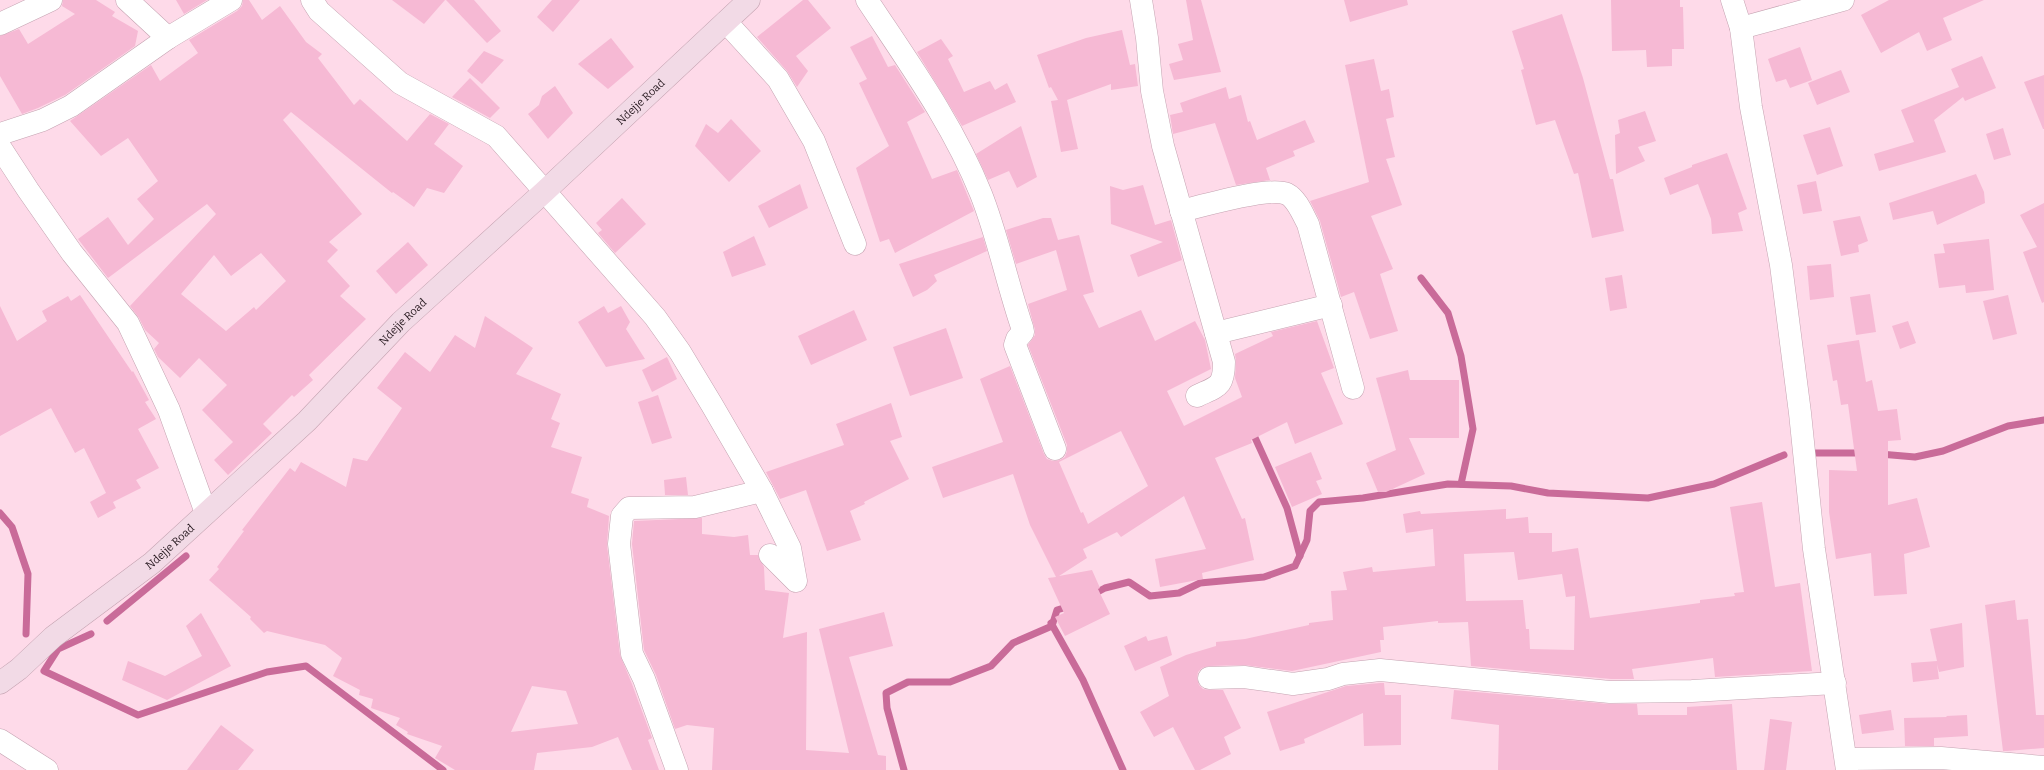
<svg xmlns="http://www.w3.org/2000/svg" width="2044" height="770" viewBox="0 0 2044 770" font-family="Bitter,serif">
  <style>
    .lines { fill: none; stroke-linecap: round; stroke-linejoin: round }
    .stream { stroke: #c96b99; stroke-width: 7 }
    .building { fill: #f6b9d4; fill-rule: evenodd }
    .street-casing { stroke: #c4a3b1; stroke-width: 23 }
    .secondary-casing { stroke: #c4a3b1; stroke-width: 23 }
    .street { stroke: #fff; stroke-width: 22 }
    .secondary { stroke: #f2dae6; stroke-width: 22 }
    .labels { text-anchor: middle; stroke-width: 3; stroke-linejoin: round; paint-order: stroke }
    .street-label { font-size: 11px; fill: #26191f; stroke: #fdeef4 }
  </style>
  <rect width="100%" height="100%" fill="#fedae9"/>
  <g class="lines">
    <!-- stream -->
    <g class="stream">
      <polyline points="1421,278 1448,313 1461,356 1473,429 1461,484"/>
      <polyline points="1252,431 1287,508 1300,556"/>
      <polyline points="1816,453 1864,453"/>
      <polyline points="1880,454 1915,457 1943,451 2008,426 2044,420"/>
      <polyline points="0,513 12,527 28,574 26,634"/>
      <polyline points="1092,595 1105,588 1129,582 1150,596 1179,593 1200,583 1264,577 1295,566 1307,540 1310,511 1319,502 1363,498 1448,484 1511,486 1548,493 1648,498 1714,484 1784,455"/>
      <polyline points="107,621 186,556"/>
      <polyline points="1051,623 1083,680 1123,770"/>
      <polyline points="91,634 58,649 44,671 138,715 267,672 306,666 443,770"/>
      <polyline points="904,770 887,708 886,693 908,682 950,682 991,666 1013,643 1052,626 1057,610 1070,606"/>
    </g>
  </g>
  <!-- building -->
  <g class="building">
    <polygon points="63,0 96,0 115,12 112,16 138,31 135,46 65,95 38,108 22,114 0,76 0,36 19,29 28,44 75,14 62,6"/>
    <polygon points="176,0 207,0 184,14"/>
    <path d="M243,0H249L262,20L280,6L306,42L322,54L318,58L354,105L360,99L407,141L430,114L449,124L434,144L463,166L444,193L427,188L414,207L393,192L392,193L291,112L283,120L362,214L329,242L338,250L327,261L350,286L340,296L366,319L309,375L313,380L294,397L292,395L263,424L272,433L228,475L214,460L233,442L202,410L227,385L199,358L180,378L158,357L154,349L159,343L145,330L139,318L130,306L216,214L207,204L108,278L78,239L108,217L128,245L154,219L137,199L158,181L128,138L101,156L70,121L151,65L160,81L198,53L189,40L237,11L242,6ZM261,253L286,281L256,310L254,307L226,331L181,294L214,255L231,276Z"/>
    <polygon points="392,0 445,0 424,24"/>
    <polygon points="446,0 474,0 501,31 487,43"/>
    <polygon points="552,0 580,0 553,32 537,17"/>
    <polygon points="803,0 808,0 831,28 796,56 808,71 797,87 787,71 757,37"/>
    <polygon points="1186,0 1201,0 1221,72 1174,80 1169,64 1183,60 1178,44 1193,40"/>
    <polygon points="1344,0 1407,0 1408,5 1350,22"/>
    <polygon points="1611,0 1680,0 1680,7 1683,7 1684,49 1672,49 1672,66 1647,67 1646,50 1612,51"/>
    <polygon points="1889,0 1984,0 1943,18 1952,40 1927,51 1919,32 1881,53 1861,15"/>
    <polygon points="1562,14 1583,78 1610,179 1613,179 1624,231 1592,238 1578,173 1574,174 1555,120 1536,125 1521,70 1524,69 1512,31"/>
    <polygon points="1122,30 1130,65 1135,64 1138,86 1111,90 1111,84 1067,100 1078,149 1061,152 1051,101 1058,100 1051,87 1049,88 1037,55 1086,38"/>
    <polygon points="872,36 888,67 895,65 925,112 907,122 932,179 957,170 974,211 895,253 889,239 880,242 856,168 889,146 859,83 867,79 850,47"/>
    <polygon points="611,38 634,67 608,89 578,64"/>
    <polygon points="941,39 953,56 948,59 964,92 990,81 995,90 1007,83 1016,102 962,126 917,52"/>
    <polygon points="1800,47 1812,80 1790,88 1786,79 1776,82 1768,59"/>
    <polygon points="484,51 504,60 482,84 467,71"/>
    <polygon points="1982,56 1996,88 1965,101 1963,97 1934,120 1946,152 1879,171 1874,154 1914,142 1901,110 1959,87 1951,69"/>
    <polygon points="1374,59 1381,91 1389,89 1394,117 1386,119 1395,157 1386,159 1402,205 1371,216 1393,269 1380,274 1398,331 1370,339 1354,292 1341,297 1320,221 1310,201 1369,182 1345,65"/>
    <polygon points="1841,70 1850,92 1817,105 1808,83"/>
    <polygon points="2044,75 2044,129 2043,129 2024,82"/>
    <polygon points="470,78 500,108 490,118 452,97"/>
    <polygon points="555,86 573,113 548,139 528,114 539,105 542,96"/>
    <polygon points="1226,87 1229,99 1241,95 1248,122 1250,121 1257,140 1305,120 1315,142 1293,151 1295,156 1266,168 1270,180 1236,185 1215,123 1173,134 1170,115 1183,112 1180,103"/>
    <polygon points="1645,111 1656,141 1638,147 1645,161 1616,174 1615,135 1620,133 1618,120"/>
    <polygon points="731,119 761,151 729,182 695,146 706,124 718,133"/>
    <polygon points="1021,126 1037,177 1017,188 1009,171 988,180 976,154"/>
    <polygon points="1830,127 1843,166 1817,175 1803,135"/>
    <polygon points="2003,128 2011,155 1994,160 1986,134"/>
    <polygon points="1727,153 1747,209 1738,213 1743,231 1712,234 1711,219 1698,184 1670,195 1664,178 1692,167 1692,165"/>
    <polygon points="1976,174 1984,192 1985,203 1937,225 1933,211 1893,220 1889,203"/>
    <polygon points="1816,181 1822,211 1803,214 1797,185"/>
    <polygon points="800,184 808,208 769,228 758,206"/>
    <polygon points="1143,185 1155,225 1171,220 1182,260 1138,277 1130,255 1163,242 1111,224 1110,186 1123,190"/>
    <polygon points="622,198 646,224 615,253 598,233 602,230 596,223"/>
    <polygon points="2044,203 2044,302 2042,303 2023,252 2037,247 2020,215"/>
    <polygon points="1860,216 1868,241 1858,245 1859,252 1841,256 1833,221"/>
    <path d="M1043,218H1051L1058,240L1079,235L1094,292L1083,295L1099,328L1141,310L1155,341L1195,321L1205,340L1211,369L1167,391L1184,426L1242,397L1235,378L1236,362L1235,354L1273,336L1271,332L1317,321L1334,368L1321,373L1343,424L1295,444L1287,422L1251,440L1252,443L1215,458L1242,519L1245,518L1254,560L1202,573L1203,579L1160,587L1155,559L1206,549L1184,496L1121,537L1117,532L1083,549L1087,558L1059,576L1092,570L1100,588L1098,589L1110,614L1065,636L1055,617L1064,613L1048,578L1056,577L1030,525L1013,474L943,498L932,467L1003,442L980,379L1010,366L1044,454L1047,459L1053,461L1060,460L1065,457L1067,451V445L1028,345L1035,335V330L1028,304L1067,290L1056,250L1016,264L1006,230ZM1121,431L1148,486L1088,524L1083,512L1081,513L1059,462Z"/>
    <polygon points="754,236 766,265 732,277 723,252"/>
    <polygon points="983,237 987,251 934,275 937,281 927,290 913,297 899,264"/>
    <polygon points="1989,239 1994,290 1966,293 1965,285 1939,288 1934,254 1945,253 1943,244"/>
    <polygon points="408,242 428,265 396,294 376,271"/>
    <polygon points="1831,264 1834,297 1810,300 1807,266"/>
    <polygon points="1622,275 1627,308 1610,311 1605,278"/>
    <polygon points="1870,294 1876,332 1856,335 1850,297"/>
    <polygon points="80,295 132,372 133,371 149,400 145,402 156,419 138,429 159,468 136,480 141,488 113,502 116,508 98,518 90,502 106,493 84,448 75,453 51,408 0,436 0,306 17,341 47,321 42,311 68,296 71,301"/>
    <polygon points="2008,295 2017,334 1993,340 1983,301"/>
    <polygon points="604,306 608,313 621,306 630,322 626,329 645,359 606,367 578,322"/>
    <polygon points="854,310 867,340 811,365 798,336"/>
    <path d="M485,316L533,348L516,374L561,394L551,419L560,423L551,447L582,457L571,493L589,499L587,507L609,516L607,545L620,655L632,684L652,738L648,740L659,770H632L618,737L592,747L537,753L534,770H455L435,758L442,746L407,734L408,732L396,725L400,718L371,708L373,699L359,695L360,690L333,676L342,658L325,645L267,631L264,633L250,619L251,617L209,580L219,569L217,567L244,531L242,530L290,468L295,472L301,462L346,487L353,458L367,461L402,408L377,388L405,352L430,372L455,335L475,348ZM532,686L566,691L578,724L511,732Z"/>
    <polygon points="1908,321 1916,343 1900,349 1892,326"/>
    <polygon points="946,328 963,378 910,396 893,347"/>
    <polygon points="1859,340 1866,382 1872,380 1878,411 1897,409 1901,440 1888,441 1888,505 1917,498 1930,547 1904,554 1907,594 1874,596 1871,553 1836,559 1829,512 1829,470 1857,471 1848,404 1841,405 1837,380 1833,381 1827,345"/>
    <polygon points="667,357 677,379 652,392 642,370"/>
    <polygon points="1408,370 1410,380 1459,380 1459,438 1409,438 1425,474 1386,492 1378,492 1366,463 1396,450 1376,378"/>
    <polygon points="658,395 672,438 652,444 638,402"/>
    <polygon points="891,403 902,437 890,441 909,479 864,502 865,504 850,511 861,540 827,551 806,490 780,499 766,472 844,445 836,424"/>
    <polygon points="1311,452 1322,479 1316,481 1322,494 1292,507 1275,467"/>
    <polygon points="686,477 688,495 665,495 664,480"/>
    <path d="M1762,502L1775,587L1800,583L1812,671L1715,677L1713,658L1632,669L1634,679H1611L1471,666L1468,622L1438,623V621L1383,627L1384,640H1380L1381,652L1292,671L1244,665L1209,666L1202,668L1198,672L1197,678L1199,685L1203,689L1209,690H1223L1241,728L1224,737L1231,754L1200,770H1195L1173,727L1154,737L1140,712L1169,696L1160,667L1186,655L1216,646V642L1245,639L1309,625V623L1333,620L1331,591L1347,590L1343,572L1372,567L1373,572L1435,566L1433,529L1406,533L1403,514L1420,511L1421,514L1506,509V519L1528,517L1529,533H1552V552L1578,548L1590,618L1700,603V600L1735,596L1734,593L1744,592L1730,507ZM1514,552L1518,580L1562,574L1566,597L1575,596L1574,650L1530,649L1529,629H1526L1523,600L1466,601L1464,554Z"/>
    <polygon points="702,518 702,534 734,537 748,535 750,555 758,555 764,567 765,590 789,593 783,638 807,632 806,750 849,753 819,629 884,612 893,646 849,657 878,755 886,756 886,770 712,770 714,728 687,725 675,729 656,675 644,650 632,544 634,521"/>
    <polygon points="2015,600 2017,620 2028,619 2036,715 2044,715 2044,748 2007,751 2003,751 1985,605"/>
    <polygon points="201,613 231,666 167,700 122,680 128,661 165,676 202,656 186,626"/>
    <polygon points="1962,623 1964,667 1939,672 1937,664 1939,679 1913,682 1911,663 1937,661 1930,629"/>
    <polygon points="1146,636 1148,641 1167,636 1172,655 1135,671 1124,646"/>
    <polygon points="1380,683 1384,683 1385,695 1401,695 1401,745 1364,746 1363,713 1304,739 1305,743 1280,751 1267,712 1346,686"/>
    <polygon points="1454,690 1609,704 1637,704 1638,715 1687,715 1687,707 1732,704 1737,770 1498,770 1499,725 1451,719"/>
    <polygon points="1891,710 1894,730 1862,734 1859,715"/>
    <polygon points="1967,715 1968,736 1934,738 1934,746 1905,746 1904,718 1947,717 1946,716"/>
    <polygon points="1770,719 1792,722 1786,770 1764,770"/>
    <polygon points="221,725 254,750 238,770 187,770"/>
  </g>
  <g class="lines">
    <!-- street casing -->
    <g class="street-casing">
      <g id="street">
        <polyline points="127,0 168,38"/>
        <polyline points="312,0 319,11 400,83 496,136 655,317 680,352 712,405 762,491 790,548 796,581 770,555"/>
        <path d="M867,0C908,62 953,124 981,194C998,237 1007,283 1022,327L1023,332L1017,339L1015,345L1055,449"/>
        <path d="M1141,0L1147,38L1152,91L1163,146L1224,362C1224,387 1218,386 1197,396"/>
        <polyline points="1732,0 1741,28 1751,107 1781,265 1800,413 1814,549 1847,770"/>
        <polyline points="726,22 778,79 814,141 855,244"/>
        <polyline points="0,24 51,0"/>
        <polyline points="1741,28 1843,0"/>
        <polyline points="0,134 43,120 71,106 168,38 231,0"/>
        <polyline points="0,147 28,190 72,253 128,323 169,410 206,513"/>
        <path d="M1181,211C1202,206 1270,186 1287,194C1297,199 1303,215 1308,224L1353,388"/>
        <polyline points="1216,333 1331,305"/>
        <polyline points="1209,678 1244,677 1293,684 1328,679 1343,674 1380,670 1610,692 1692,691 1835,683"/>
        <polyline points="0,740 47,770"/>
        <polyline points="1847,759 1941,758 2044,767"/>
        <polyline points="677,770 644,679 632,654 619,544 622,516 629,508 695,507 762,491"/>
      </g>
    </g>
    <!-- secondary casing -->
    <g class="secondary-casing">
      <g id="secondary">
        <path id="s1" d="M0,683L19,669L53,637L152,563L307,421L401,322L544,192L749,0"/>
      </g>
    </g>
    <!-- street -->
    <use href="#street" class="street"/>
    <!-- secondary -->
    <use href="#secondary" class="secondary"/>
  </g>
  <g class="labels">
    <!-- street labels -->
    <g class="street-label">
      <text dy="4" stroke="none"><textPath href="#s1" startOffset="866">Ndejje Road</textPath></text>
      <text dy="4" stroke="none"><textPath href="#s1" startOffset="542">Ndejje Road</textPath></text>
      <text dy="4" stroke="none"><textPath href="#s1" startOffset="218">Ndejje Road</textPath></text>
    </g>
  </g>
</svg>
